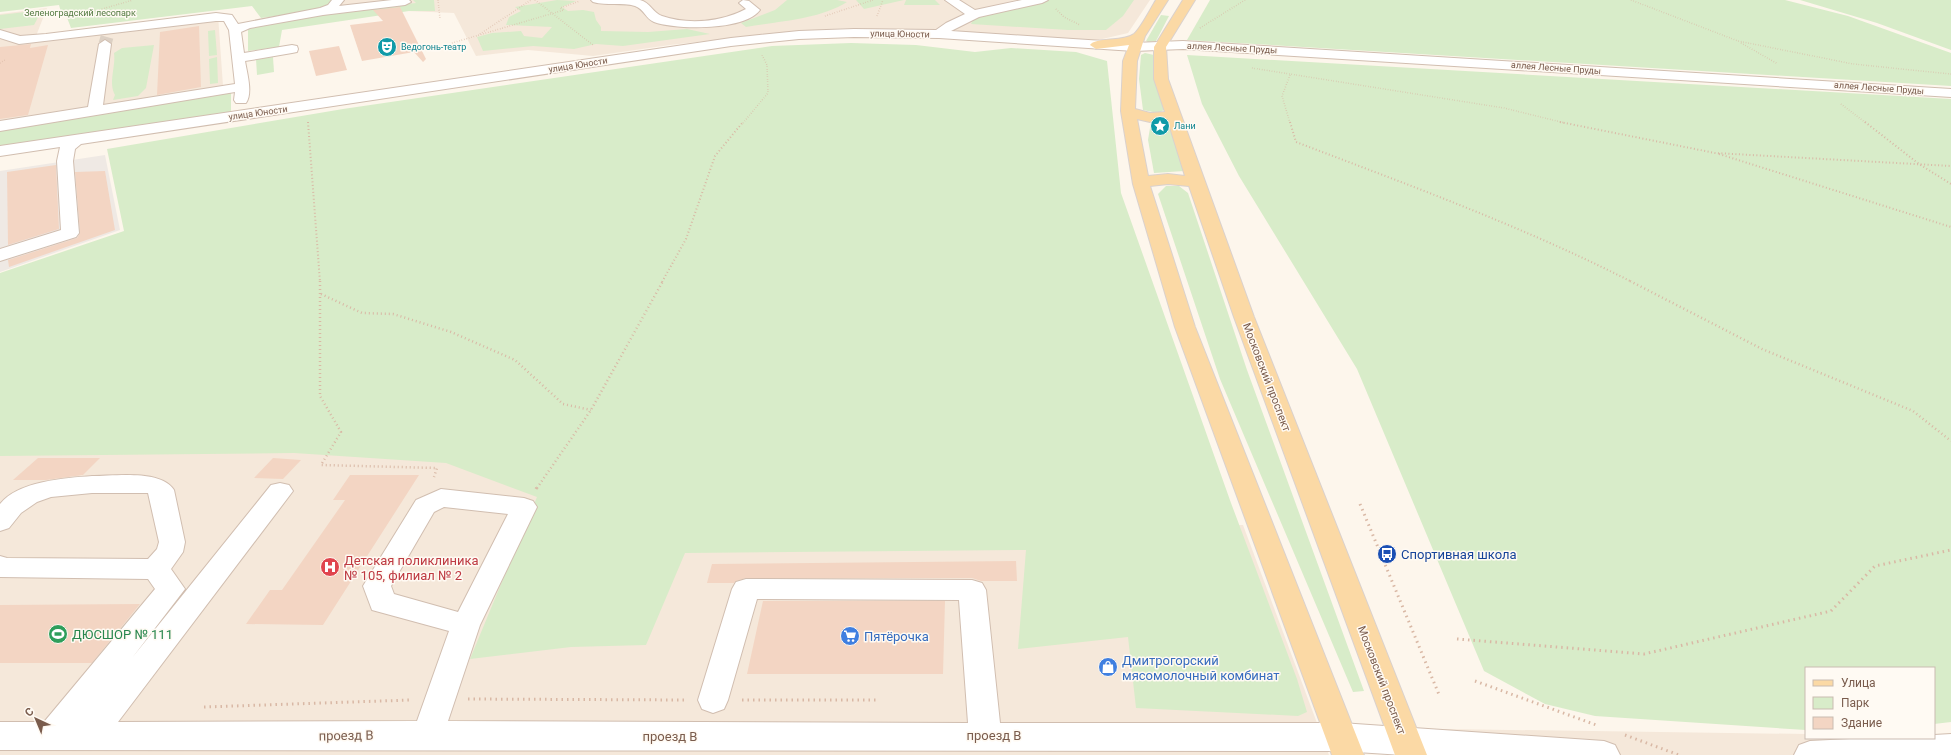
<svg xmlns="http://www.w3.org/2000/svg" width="1951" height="755" viewBox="0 0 1951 755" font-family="Roboto,sans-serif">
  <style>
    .residential { fill: #f5e8da }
    .industrial { fill: #efe9e4 }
    .green { fill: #d8ecc9 }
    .building { fill: #f3d5c3 }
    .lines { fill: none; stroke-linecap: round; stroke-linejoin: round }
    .minor-tunnel { stroke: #dcd0c4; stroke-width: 13; stroke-dasharray: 13 6; stroke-linecap: butt }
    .minor-casing { stroke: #d1beb0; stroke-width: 2 }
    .major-casing { stroke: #dad1cd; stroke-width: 2 }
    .path-far3 { stroke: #d9b8a5; stroke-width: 1.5; stroke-dasharray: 0.5 2; stroke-linecap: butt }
    .path-far2 { stroke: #d9b8a5; stroke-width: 2; stroke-dasharray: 1 2.5; stroke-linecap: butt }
    .path-far1 { stroke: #d9b8a5; stroke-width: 2.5; stroke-dasharray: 1 3; stroke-linecap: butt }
    .path { stroke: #d9b8a5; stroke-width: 3; stroke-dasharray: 1.5 4; stroke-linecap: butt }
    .minor { fill: #fff; fill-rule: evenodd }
    .major { fill: #fbd9a5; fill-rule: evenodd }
    .labels { text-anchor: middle; stroke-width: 3; stroke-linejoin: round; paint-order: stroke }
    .far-park-label { font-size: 9px; fill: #537a41; stroke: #fffaf3 }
    .far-street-label { font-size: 9px; fill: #7a5c4d; stroke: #fffaf3 }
    .far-culture-label { font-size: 9px; fill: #0d838f; stroke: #fffaf3; text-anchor: start }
    .street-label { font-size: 11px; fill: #7a5c4d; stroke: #fffaf3 }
    .near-transit-label { font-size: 13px; fill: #164399; stroke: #fffaf3; text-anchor: start }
    .near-health-label { font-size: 13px; fill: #be3a42; stroke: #fffaf3; text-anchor: start }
    .near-leisure-label { font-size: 13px; fill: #27864d; stroke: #fffaf3; text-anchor: start }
    .near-shop-label { font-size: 13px; fill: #366cbe; stroke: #fffaf3; text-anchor: start }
    .near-street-label { font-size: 13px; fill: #7a5c4d; stroke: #fffaf3 }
  </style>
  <rect width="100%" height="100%" fill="#fdf6ec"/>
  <!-- residential -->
  <g class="residential">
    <polygon points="343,0 1150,0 1128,33 1098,40 849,28 786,32 670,45 593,56 528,50 476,56 454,13 337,8"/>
    <polygon points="47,8 36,36 218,15 223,86 0,123 0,14"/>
    <polygon points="0,422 527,450 552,528 1243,525 1329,755 0,755"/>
    <polygon points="1444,729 1806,734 1806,738 1934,738 1951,755 1453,755"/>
  </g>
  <!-- industrial -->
  <polygon class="industrial" points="105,155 120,230 0,272 0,171"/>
  <!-- green -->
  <g class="green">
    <polygon points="0,0 343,0 337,8 261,18 252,6 71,28 66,15 61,12 59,5 0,12"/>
    <polygon points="413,0 434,0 435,11 409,11 282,30 279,47 248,51 248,27 320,13 416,3"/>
    <polygon points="557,0 576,1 562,7 568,11 583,10 594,12 596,20 601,27 601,31 648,32 687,29 710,34 623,46 596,44 574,49 533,46 483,51 477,37 492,33 521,31 524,36 542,38 552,27 506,25 509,17 521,11 515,7"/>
    <path d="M787,0H837L847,2C818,20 779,21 746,27L741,23L775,10Z"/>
    <polygon points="856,0 904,0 864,9"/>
    <polygon points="906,0 935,0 940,5 904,5"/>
    <polygon points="1031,0 1134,0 1123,16 1106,30 1068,30 971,24 976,14"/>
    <polygon points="1210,0 1785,0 1848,16 1951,53 1951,86 1187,40"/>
    <polygon points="1800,0 1951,0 1951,50 1877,23"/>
    <polygon points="42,10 34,25 0,29 0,15"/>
    <polygon points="1161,15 1169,16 1156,41 1148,42 1146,41"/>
    <polygon points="215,30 217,55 209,56 208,31"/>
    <polygon points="851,43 916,45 975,52 1011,48 1076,52 1107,61 1121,193 1231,503 1297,679 1307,712 1298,716 1136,708 1128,637 1018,649 1026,550 685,553 646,645 571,647 470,659 537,497 446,463 294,453 0,456 0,273 124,231 107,149 343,109 772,46"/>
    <path d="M154,45L146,88L138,96L113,100L115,95C108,82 116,67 114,53L122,48Z"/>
    <polygon points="1145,53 1154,55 1154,77 1164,110 1158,113 1143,110 1139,79 1141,55"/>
    <polygon points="1187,55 1951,99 1951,722 1934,724 1934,668 1806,668 1806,730 1595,716 1545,704 1484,671 1357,369 1239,176 1202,104"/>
    <polygon points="217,57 218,83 210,84 209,59"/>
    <polygon points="273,57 274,72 257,75 256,59"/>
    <polygon points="231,91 231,112 0,146 0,128"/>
    <polygon points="1151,122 1168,122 1184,171 1154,173 1148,140"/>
    <polygon points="1166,186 1179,186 1188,193 1247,370 1364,691 1353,692 1220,379 1158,194"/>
  </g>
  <!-- building -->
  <g class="building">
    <polygon points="400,7 426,59 423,62 414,52 362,61 350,25 383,21 373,10"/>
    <polygon points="199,26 201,87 157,95 160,32"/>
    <polygon points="31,44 30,48 48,45 28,115 0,119 0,47"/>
    <polygon points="339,46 347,70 316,76 309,51"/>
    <polygon points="56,165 59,229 8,245 7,172"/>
    <polygon points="105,171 115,230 9,267 8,260 77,238 80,233 75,172"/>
    <polygon points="38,458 100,458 83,475 46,480 13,480"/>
    <polygon points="273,458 301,460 283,479 254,478"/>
    <polygon points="350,475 419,475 323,625 246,624 270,590 282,590 345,500 333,500"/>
    <polygon points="1016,561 1017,581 981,581 972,578 746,578 736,581 734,583 707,583 712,564"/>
    <polygon points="763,601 945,601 943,674 747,674"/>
    <polygon points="140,604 92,663 0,663 0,605"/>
  </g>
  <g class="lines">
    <!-- minor-tunnel -->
    <polyline class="minor-tunnel" points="105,44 107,37"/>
    <!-- minor casing -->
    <g class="minor-casing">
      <g id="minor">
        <path d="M332,0H344L339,6L392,0H409L411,2L405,5L323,15L250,28L241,32L244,53L292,45L297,46L298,49L297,52L292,53L245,61C247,73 253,93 246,103H236L234,100L235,92L0,131V121L88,107L99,44L105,40L111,44L103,105L235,84L229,30L224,21H216L19,44L0,38V30L20,36L46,34L216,13L232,15L238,24L320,8L328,5Z"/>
        <path d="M591,0C607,0 625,0 640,0C650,2 653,13 662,16C688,25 722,22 746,9L739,3L743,0L749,1L760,10C745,31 676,30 654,22C646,19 644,9 635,6C622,2 607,6 593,2Z"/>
        <polygon points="945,0 959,0 975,10 1022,0 1048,0 1042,3 979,17 951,31 1134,43 1183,41 1951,89 1951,97 1183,49 1134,51 939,38 854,37 799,39 731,46 81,144 75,149 73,161 79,233 76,237 0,261 0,249 61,230 57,161 60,147 0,156 0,146 731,38 799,31 854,29 936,30 946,23 965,14"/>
        <path d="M92,476C114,476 161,469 174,490L185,542L183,552L171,569L185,589L132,658L271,485L280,483L289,485L293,491L118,722L417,721L449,631L372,610L363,586L416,500L441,489L524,498L533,501L537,507L480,625L448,721L968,723L959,600L757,599L728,700L724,709L713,713L702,709L698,700L732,589L736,582L746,579L972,580L982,583L986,590L1000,723H1341L1604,741L1615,745L1620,755H1403L1341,751L0,750V722H44L155,589L148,579L0,577V556L7,558L148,559L157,549L159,542L148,493H92L51,497L37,502L21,513L9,528L0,531V504C18,481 65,478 92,476ZM444,507L508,514L458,612L394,594L391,586L434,512Z"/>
        <polygon points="1951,734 1951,755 1794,755 1799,745 1810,741 1870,738 1934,738 1934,735"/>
      </g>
    </g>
    <!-- major casing -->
    <g class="major-casing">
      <path id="major" d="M1156,0H1168L1145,36L1137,61L1135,109L1150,113L1165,112L1154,79V47L1183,0H1195L1166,47L1168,79L1254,317L1427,755H1395L1234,317L1189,186L1168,184L1150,186L1195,327L1364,755H1332L1175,327L1133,184L1121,111L1123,61L1129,45L1096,49L1090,45C1095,37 1123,42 1134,34C1141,28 1151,8 1156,0ZM1137,119L1150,122L1168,121L1185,176L1168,174L1148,176Z"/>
    </g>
    <!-- path-far3 -->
    <g class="path-far3">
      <polyline points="438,0 440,19"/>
      <polyline points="535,0 593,45"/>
      <polyline points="1631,0 1738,41 1853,64 1951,74"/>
      <polyline points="1056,9 1064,17 1080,25"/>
      <polyline points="85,14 133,0"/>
      <polyline points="825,16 873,0"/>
      <polyline points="877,16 883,0"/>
      <polyline points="1200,28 1245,0"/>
      <polyline points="480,34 531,0"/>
      <polyline points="452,43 564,10 560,8 580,1"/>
      <polyline points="1741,43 1778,64"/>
      <polyline points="0,63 5,60"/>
      <polyline points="1252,68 1504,108 1565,123"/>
      <polyline points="1290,75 1282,96 1290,123"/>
      <polyline points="1841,104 1866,123"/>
      <polyline points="743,123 768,93 767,65 762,55"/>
    </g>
    <!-- path-far2 -->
    <g class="path-far2">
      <polyline points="308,122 320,282"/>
      <path d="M1290,122L1296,142C1409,185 1524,227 1632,282"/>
      <polyline points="1560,122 1715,153 1951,166"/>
      <polyline points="1865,122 1919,164 1951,184"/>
      <polyline points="1719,154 1951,227"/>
      <polyline points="662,282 686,239 715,156 743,122"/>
    </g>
    <!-- path-far1 -->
    <g class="path-far1">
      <polyline points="320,281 320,396 341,432 321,465 437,468 434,477"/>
      <polyline points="1630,281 1762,349 1913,411 1951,441"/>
      <polyline points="321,294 362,313 393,314 451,332 515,360 563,404 591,410"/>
      <polyline points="537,488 591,410 663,281"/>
    </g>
    <!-- path -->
    <g class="path">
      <polyline points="536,489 537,487"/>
      <polyline points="1360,504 1440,697"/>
      <polyline points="1457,639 1644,654 1831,611 1875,566 1951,550"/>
      <polyline points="1475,681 1599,726"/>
      <polyline points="468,699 685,700"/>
      <polyline points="742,700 877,700"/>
      <polyline points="204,707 411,700"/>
      <polyline points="1625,735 1679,755"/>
    </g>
    <!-- minor -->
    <use href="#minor" class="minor"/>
    <!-- major -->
    <use href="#major" class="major"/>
  </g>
  <!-- icons -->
  <defs>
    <g id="theatre-disc" transform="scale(1)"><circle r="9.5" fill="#0f9aa8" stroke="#fffaf3"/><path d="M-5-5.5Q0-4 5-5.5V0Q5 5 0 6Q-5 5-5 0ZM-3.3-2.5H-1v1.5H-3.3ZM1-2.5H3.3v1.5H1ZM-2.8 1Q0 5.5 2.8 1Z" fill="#fff"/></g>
    <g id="sight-disc" transform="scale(1)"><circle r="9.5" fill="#0f9aa8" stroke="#fffaf3"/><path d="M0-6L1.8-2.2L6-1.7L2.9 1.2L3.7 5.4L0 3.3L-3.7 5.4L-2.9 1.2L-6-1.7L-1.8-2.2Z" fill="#fff"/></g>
    <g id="bus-disc" transform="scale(1)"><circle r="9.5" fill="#1a4fb4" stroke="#fffaf3"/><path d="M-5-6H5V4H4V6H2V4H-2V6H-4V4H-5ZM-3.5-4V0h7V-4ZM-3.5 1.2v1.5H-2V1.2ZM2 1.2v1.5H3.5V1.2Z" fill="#fff"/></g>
    <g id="hospital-disc" transform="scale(1)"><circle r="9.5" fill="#e0444e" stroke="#fffaf3"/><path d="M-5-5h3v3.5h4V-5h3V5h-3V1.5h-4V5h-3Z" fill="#fff"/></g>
    <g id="stadium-disc" transform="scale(1)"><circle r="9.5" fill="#2e9e5b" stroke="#fffaf3"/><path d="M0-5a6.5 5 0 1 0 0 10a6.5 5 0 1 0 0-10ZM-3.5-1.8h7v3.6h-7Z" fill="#fff"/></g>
    <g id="supermarket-disc" transform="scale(1)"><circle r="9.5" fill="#3f7fe0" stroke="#fffaf3"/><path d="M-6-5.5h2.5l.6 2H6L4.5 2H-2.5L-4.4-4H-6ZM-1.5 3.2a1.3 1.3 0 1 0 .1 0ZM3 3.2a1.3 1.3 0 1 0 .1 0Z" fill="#fff"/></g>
    <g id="shop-disc" transform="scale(1)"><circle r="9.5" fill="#3f7fe0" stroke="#fffaf3"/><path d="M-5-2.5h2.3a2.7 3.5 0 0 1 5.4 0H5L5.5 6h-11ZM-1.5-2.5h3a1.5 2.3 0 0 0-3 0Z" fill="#fff"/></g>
  </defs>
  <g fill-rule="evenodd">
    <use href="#theatre-disc" x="387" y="47"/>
    <use href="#sight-disc" x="1160" y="126"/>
    <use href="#bus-disc" x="1387" y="554"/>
    <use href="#hospital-disc" x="330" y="567"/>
    <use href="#stadium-disc" x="58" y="634"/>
    <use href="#supermarket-disc" x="850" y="636"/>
    <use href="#shop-disc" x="1108" y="667"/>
  </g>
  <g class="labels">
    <!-- far-park labels -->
    <g class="far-park-label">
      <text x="80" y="16">Зеленоградский лесопарк</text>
    </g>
    <!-- far-street labels -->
    <g class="far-street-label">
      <text transform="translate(900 34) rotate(1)" y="3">улица Юности</text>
      <text transform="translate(1232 48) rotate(3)" y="3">аллея Лесные Пруды</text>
      <text transform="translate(578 65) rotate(-9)" y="3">улица Юности</text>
      <text transform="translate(1556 68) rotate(4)" y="3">аллея Лесные Пруды</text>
      <text transform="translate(1879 88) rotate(4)" y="3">аллея Лесные Пруды</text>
      <text transform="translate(258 113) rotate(-8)" y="3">улица Юности</text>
    </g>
    <!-- far-culture labels -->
    <g class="far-culture-label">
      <text x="401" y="50">Ведогонь-театр</text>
      <text x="1174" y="129">Лани</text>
    </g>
    <!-- street labels -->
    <g class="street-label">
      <text transform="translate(1267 377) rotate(69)" y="4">Московский проспект</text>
      <text transform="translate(1382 680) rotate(69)" y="4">Московский проспект</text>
    </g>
    <!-- near-transit labels -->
    <g class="near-transit-label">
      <text x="1401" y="559">Спортивная школа</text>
    </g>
    <!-- near-health labels -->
    <g class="near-health-label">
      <text x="344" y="565">Детская поликлиника<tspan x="344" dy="15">№ 105, филиал № 2</tspan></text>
    </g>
    <!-- near-leisure labels -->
    <g class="near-leisure-label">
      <text x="72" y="639">ДЮСШОР № 111</text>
    </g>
    <!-- near-shop labels -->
    <g class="near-shop-label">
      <text x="864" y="641">Пятёрочка</text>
      <text x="1122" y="665">Дмитрогорский<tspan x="1122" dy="15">мясомолочный комбинат</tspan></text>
    </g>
    <!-- near-street labels -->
    <g class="near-street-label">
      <text transform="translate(346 735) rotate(-1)" y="5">проезд B</text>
      <text x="994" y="740">проезд B</text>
      <text x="670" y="741">проезд B</text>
    </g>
  </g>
  <!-- legend -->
  <rect x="1805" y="667" width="130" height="72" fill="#fffaf3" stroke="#cabbb1"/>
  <rect x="1813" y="680" width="20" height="6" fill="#fbd9a5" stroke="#cabbb1"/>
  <text x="1841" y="687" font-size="12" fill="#7a5c4d">Улица</text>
  <rect x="1813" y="697" width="20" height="12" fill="#d8ecc9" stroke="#cabbb1"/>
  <text x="1841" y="707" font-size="12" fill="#7a5c4d">Парк</text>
  <rect x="1813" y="717" width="20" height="12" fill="#f3d5c3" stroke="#cabbb1"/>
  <text x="1841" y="727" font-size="12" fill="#7a5c4d">Здание</text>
  <!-- north arrow -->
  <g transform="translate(36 719) rotate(316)" stroke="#fffaf3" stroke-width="3" paint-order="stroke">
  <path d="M0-3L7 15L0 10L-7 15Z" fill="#7a5c4d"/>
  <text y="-6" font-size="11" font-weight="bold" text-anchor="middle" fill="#7a5c4d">С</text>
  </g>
</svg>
